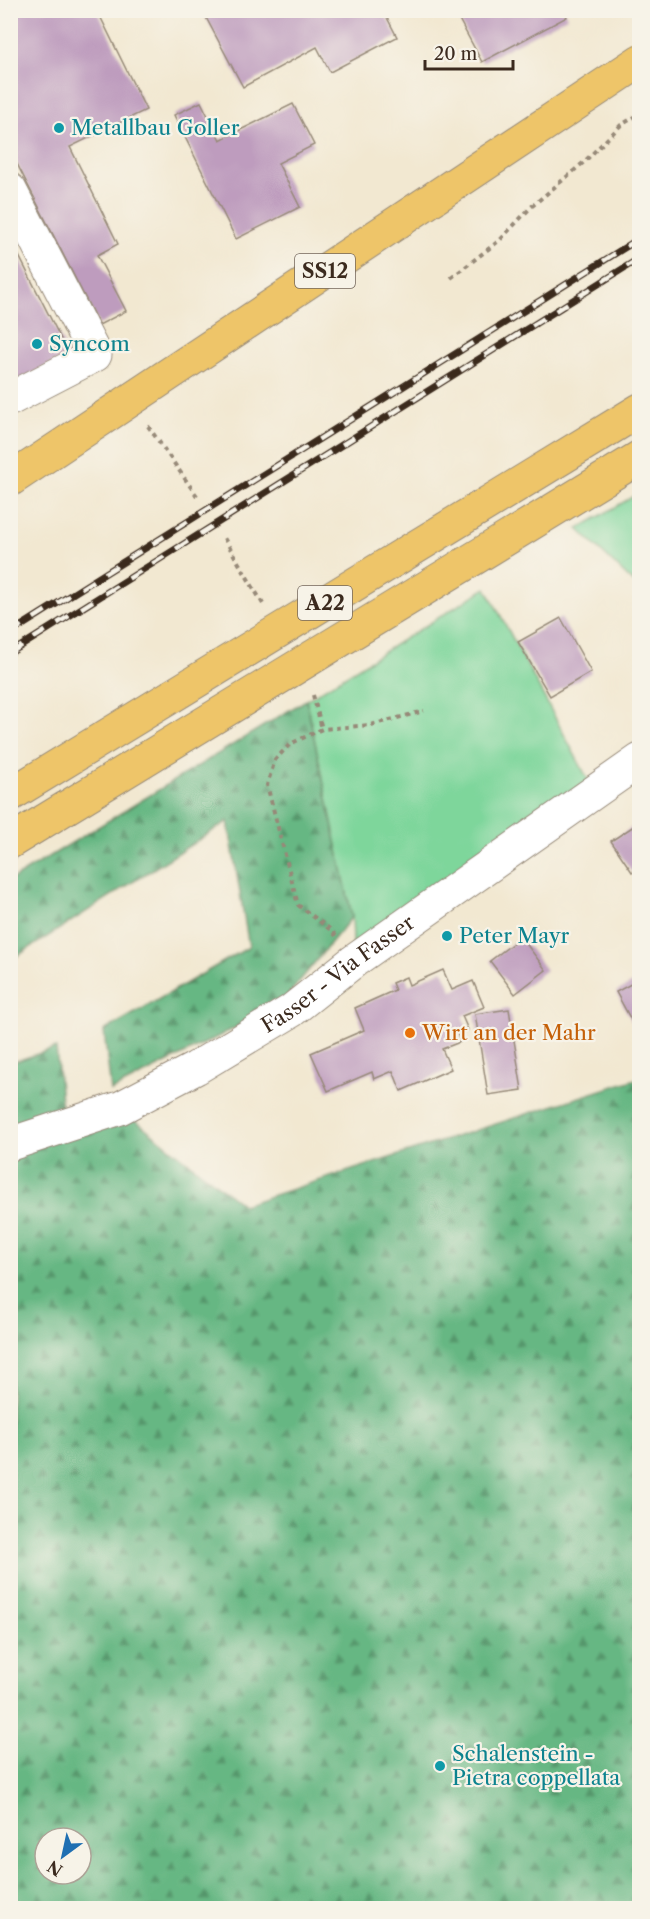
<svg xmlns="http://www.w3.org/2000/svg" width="650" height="1919" viewBox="0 0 650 1919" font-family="'Libre Caslon Text',serif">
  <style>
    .grass { fill: #7ed69b; stroke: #5c805c; stroke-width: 1.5 }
    .forest { fill: url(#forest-firs); stroke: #507050; stroke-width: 1.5; fill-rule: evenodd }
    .building { fill: #be9cbe }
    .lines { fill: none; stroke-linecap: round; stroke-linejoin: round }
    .minor-casing { stroke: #968978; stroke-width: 35 }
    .major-casing { stroke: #968978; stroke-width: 35 }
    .highway-casing { stroke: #968978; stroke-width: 35 }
    .path { stroke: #968978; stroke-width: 4; stroke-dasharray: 4.5 4.5; stroke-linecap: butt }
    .minor { stroke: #fff; stroke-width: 33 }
    .major { stroke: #eec569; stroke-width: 33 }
    .highway { stroke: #eec569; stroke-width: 33 }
    .rail-casing { stroke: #3b2a1e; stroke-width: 7 }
    .rail { stroke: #f7f3e8; stroke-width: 4.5; stroke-dasharray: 14; stroke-linecap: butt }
    .culture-dot { fill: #0f9aa8; stroke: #f7f3e8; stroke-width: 2 }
    .food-dot { fill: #e8710a; stroke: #f7f3e8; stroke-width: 2 }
    .labels { text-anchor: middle; stroke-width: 4.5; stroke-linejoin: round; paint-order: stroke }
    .shield { fill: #f7f3e8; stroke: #73665b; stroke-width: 1.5 }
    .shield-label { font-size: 20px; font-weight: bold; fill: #3b2a1e }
    .culture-label { font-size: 21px; fill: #0d838f; stroke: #f7f3e8; text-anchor: start }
    .street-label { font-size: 21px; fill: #3b2a1e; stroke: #f7f3e8 }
    .food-label { font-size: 21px; fill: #c56008; stroke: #f7f3e8; text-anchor: start }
  </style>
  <defs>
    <pattern id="forest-firs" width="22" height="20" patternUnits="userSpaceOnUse" patternTransform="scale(1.5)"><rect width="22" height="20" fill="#66b783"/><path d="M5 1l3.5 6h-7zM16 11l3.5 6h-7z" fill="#55956b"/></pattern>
  </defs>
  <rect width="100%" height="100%" fill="#f7f3e8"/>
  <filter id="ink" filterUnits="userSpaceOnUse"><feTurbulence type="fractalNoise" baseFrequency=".0167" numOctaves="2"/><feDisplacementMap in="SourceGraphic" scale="12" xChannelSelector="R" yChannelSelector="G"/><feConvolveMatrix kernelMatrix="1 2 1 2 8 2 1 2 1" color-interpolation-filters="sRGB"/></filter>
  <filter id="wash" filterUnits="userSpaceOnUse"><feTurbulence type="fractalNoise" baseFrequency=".008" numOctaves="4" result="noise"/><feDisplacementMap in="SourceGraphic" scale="24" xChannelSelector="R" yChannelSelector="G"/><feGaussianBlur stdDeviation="1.35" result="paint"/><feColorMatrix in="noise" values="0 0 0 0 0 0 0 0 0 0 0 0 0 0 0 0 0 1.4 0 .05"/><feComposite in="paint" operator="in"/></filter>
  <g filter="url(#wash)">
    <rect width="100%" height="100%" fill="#f2e8d1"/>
    <!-- grass -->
    <g class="grass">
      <polygon points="639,493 639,588 578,529"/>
      <polygon points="486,588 592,787 354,961 352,917 306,700"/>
    </g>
    <!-- forest -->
    <g class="forest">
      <polygon points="306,700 352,917 280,1005 111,1091 104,1031 249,947 228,821 11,960 11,880"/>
      <polygon points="56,1048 62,1112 11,1128 10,1063"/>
      <path d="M639,1078V1908H542L532,1906L455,1908H11V1144L120,1108L243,1205ZM45,1838H81V1874H45Z"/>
    </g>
    <g id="blocks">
      <!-- building -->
      <g class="building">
        <polygon points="10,10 97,10 146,110 70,147 118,244 97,255 126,311 99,325 10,150"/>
        <polygon points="202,10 383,10 397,37 330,72 317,47 243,87"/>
        <polygon points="454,10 564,10 567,17 482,62"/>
        <polygon points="201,102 220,140 293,104 314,145 278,163 300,207 236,239 174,115"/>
        <polygon points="10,238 69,355 10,385"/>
        <polygon points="561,618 591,672 550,696 518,642"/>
        <polygon points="640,822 640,868 632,872 611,841"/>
        <polygon points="521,937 546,970 515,994 490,961"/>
        <polygon points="443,970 452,990 473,981 484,1007 462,1016 468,1030 458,1035 460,1042 442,1049 451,1069 401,1091 393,1071 374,1079 372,1072 328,1091 311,1053 364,1030 355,1008 395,990 392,983 406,977 409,985"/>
        <polygon points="640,979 640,1027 636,1029 616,992"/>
        <polygon points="509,1009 522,1090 488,1095 475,1014"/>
      </g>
    </g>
  </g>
  <g filter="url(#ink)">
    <use href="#blocks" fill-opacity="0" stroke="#968978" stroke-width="1.5"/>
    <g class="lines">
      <!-- minor casing -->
      <g class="minor-casing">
        <g id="minor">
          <polyline points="10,190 95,355 10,399"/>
          <path id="s1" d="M10,1144L120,1108L196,1068L291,1011L354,961L640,760"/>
        </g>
      </g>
      <!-- major casing -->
      <g class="major-casing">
        <polyline id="major" points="10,480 640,61"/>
      </g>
      <!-- highway casing -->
      <g class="highway-casing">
        <g id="highway">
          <polyline points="10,795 640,410"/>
          <polyline points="10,842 640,457"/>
        </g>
      </g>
      <!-- path -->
      <g class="path">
        <polyline points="451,278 500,240 531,207 583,163 621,125 640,114"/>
        <polyline points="148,426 197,496"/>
        <polyline points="224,538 263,604"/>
        <polyline points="313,695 322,729"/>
        <polyline points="336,936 331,930 298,905 267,785 275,760 290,744 322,729 371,725 424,711"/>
        <path d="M496,1908C514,1902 533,1902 552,1908"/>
      </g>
      <!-- minor -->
      <use href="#minor" class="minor"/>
      <!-- major -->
      <use href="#major" class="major"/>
      <!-- highway -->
      <use href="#highway" class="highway"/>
      <!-- rail casing -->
      <g class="rail-casing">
        <g id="rail">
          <polyline points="10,633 640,238"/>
          <polyline points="10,653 640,258"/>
        </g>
      </g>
      <!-- rail -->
      <use href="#rail" class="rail"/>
    </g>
  </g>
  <!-- markers -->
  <g class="culture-dot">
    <circle cx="59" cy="128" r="6"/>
    <circle cx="37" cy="344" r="6"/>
    <circle cx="447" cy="936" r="6"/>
    <circle cx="440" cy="1766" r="6"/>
  </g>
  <circle class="food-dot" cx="410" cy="1033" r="6"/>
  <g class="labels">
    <!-- shield labels -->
    <g class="shield">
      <rect x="295" y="254" width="60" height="34" rx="4.5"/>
      <rect x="298" y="586" width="54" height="34" rx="4.5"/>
    </g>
    <g class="shield-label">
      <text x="325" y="278">SS12</text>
      <text x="325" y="610">A22</text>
    </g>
    <!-- culture labels -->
    <g class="culture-label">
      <text x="71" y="135">Metallbau Goller</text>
      <text x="49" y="351">Syncom</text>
      <text x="459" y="943">Peter Mayr</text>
      <text x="452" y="1761">Schalenstein -<tspan x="452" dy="24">Pietra coppellata</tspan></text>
    </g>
    <!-- street labels -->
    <g class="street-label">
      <text dy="7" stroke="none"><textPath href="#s1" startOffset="372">Fasser - Via Fasser</textPath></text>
    </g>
    <!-- food labels -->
    <g class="food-label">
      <text x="422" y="1040">Wirt an der Mahr</text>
    </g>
  </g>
  <!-- margin -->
  <rect width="650" height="1919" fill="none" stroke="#f7f3e8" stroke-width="36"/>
  <!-- north arrow -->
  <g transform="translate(63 1856) rotate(213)"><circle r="28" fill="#f7f3e8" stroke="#aca397" stroke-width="1.5"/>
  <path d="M0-4.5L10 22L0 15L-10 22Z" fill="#1f6fb2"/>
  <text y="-9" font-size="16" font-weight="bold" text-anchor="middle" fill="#3b2a1e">N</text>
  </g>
  <!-- scale -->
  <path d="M425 60v9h88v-9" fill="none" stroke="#3b2a1e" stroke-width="3"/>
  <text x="434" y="60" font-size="18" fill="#3b2a1e" stroke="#f7f3e8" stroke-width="4.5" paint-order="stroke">20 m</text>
</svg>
